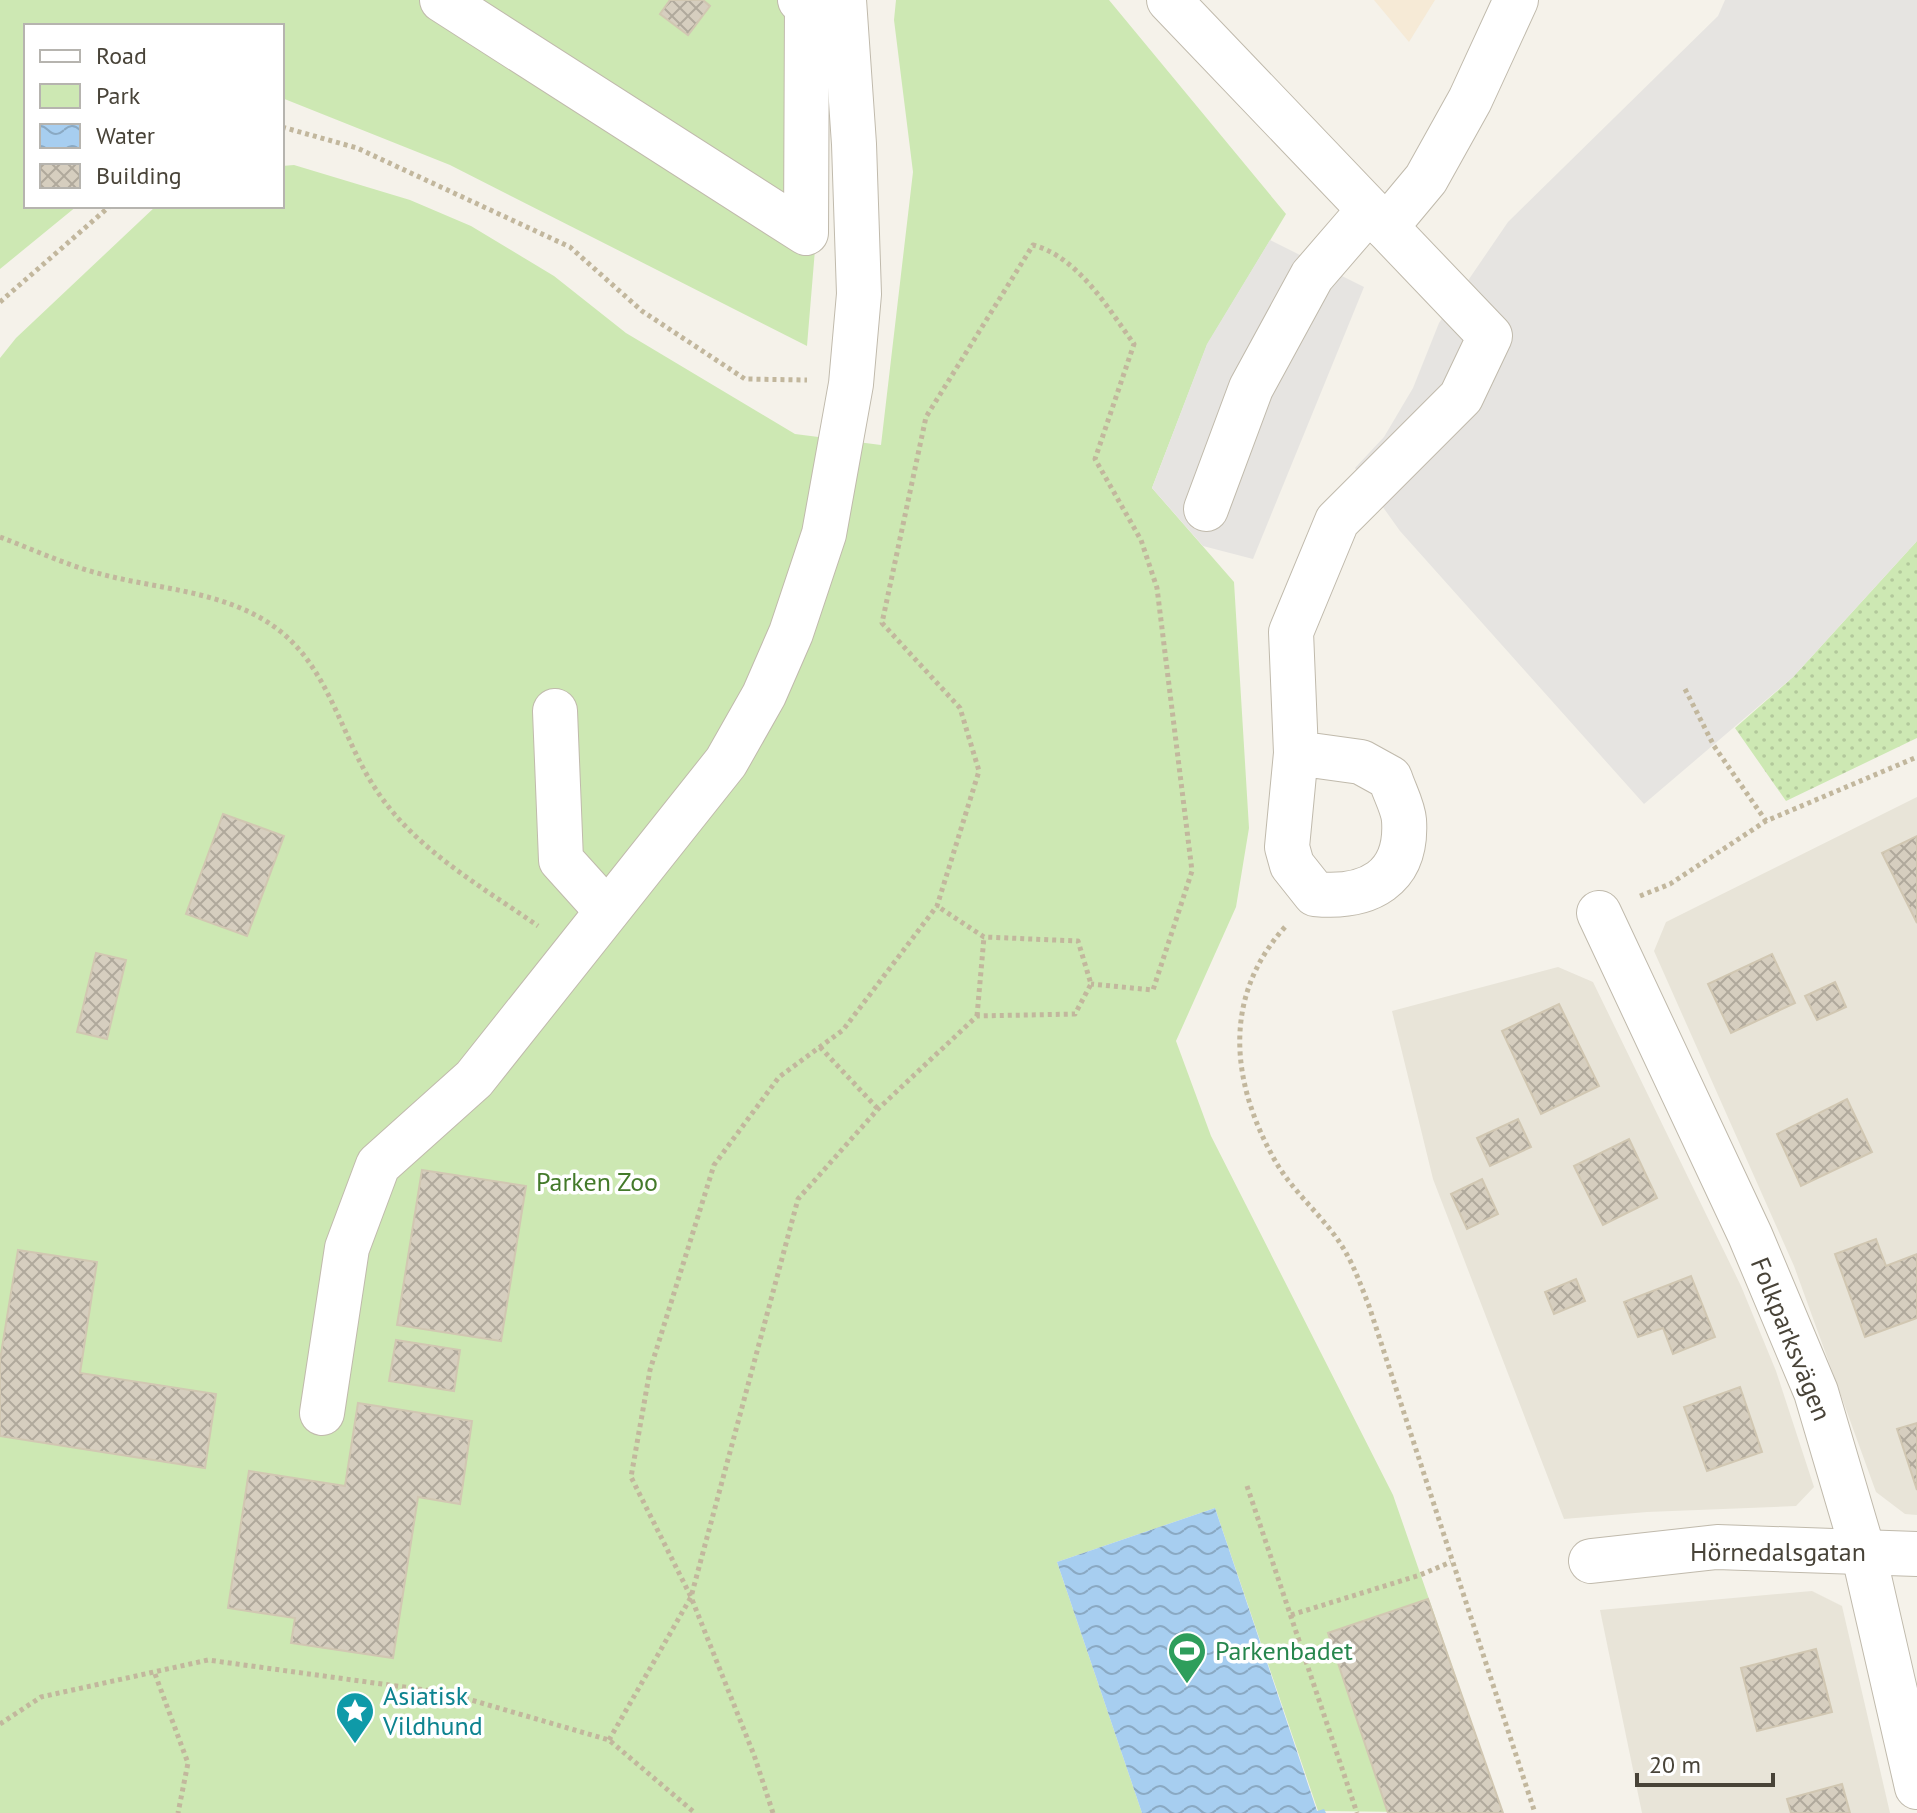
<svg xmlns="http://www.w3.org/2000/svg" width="1917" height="1813" viewBox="0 0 1917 1813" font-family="'PT Sans',sans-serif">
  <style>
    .residential { fill: #e8e4d8 }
    .commercial { fill: #f6ead6 }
    .grass { fill: url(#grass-dots) }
    .park { fill: #cde8b3 }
    .parking { fill: #e6e4e1 }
    .water { fill: url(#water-waves) }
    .building { fill: url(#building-cross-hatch); stroke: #d1c7b2; stroke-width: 2 }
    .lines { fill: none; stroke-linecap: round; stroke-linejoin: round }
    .minor-casing { stroke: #c0baac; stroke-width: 46 }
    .path { stroke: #c2b79d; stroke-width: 5; stroke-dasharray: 4 4; stroke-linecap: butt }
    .minor { stroke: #fff; stroke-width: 44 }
    .labels { text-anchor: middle; stroke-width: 7; stroke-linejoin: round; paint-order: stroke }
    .park-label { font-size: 26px; fill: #447a2b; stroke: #fff }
    .street-label { font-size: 26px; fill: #484338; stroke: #fff }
    .leisure-label { font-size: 26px; fill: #27864d; stroke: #fff; text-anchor: start }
    .culture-label { font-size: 26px; fill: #0d838f; stroke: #fff; text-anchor: start }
  </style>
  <defs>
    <pattern id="grass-dots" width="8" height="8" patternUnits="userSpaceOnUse" patternTransform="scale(2)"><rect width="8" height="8" fill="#cde8b3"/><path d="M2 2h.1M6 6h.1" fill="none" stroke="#b2c89b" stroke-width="1.8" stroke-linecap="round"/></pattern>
    <pattern id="water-waves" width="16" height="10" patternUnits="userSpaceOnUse" patternTransform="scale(2)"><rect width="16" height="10" fill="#a7cef0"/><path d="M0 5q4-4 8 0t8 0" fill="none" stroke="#8aa9c3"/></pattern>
    <pattern id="building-cross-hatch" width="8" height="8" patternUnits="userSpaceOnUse" patternTransform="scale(2)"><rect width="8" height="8" fill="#d6cebf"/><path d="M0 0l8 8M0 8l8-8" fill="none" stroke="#b0a99c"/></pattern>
  </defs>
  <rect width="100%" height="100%" fill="#f5f2ea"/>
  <!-- residential -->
  <g class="residential">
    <polygon points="1917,797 1917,1515 1905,1514 1876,1492 1794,1266 1654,951 1666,922"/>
    <polygon points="1558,967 1593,982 1741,1286 1776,1371 1814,1487 1796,1506 1647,1512 1564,1519 1433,1179 1392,1011"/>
    <polygon points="1812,1591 1842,1606 1890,1813 1642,1813 1600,1610"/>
  </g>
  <!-- commercial -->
  <polygon class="commercial" points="1374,0 1435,0 1409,42"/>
  <!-- grass -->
  <polygon class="grass" points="1917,541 1917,738 1786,801 1735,728 1793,677"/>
  <!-- park -->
  <g class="park">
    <polygon points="0,0 830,0 822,165 807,346 450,165 282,98 282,26 26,26 26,206 77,206 0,269"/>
    <polygon points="896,0 1109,0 1286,214 1207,345 1152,488 1234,582 1249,828 1236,907 1176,1041 1211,1136 1393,1495 1503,1813 1318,1811 1215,1508 1057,1562 1142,1813 0,1813 0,358 16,338 156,206 282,206 282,166 294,165 410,200 471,226 554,276 626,333 795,434 881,445 913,172 894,20"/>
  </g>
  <!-- parking -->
  <g class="parking">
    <polygon points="1725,0 1917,0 1917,541 1793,677 1644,804 1400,531 1355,468 1384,437 1413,388 1439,323 1508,222 1718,16"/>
    <polygon points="1270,240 1364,287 1253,559 1203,546 1152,488 1207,344"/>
  </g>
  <!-- water -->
  <polygon class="water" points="1215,1508 1317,1811 1324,1809 1326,1813 1142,1813 1057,1562"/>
  <!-- building -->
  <g class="building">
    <polygon points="670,0 703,0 710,6 688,35 660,14"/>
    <polygon points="223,814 284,836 247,936 186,914"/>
    <polygon points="1917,836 1917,923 1882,853"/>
    <polygon points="96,953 126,960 107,1039 77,1032"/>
    <polygon points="1772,954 1795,1003 1731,1033 1708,984"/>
    <polygon points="1835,982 1846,1007 1817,1020 1805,996"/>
    <polygon points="1559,1004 1599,1086 1541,1114 1502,1031"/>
    <polygon points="1847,1099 1872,1152 1801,1186 1777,1134"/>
    <polygon points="1518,1119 1531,1147 1490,1166 1477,1138"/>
    <polygon points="1629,1139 1657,1198 1603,1225 1574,1166"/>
    <polygon points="422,1170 526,1186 501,1341 397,1325"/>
    <polygon points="1482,1179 1498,1214 1467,1229 1451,1194"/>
    <polygon points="1876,1239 1886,1266 1917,1254 1917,1318 1865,1337 1835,1254"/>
    <polygon points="18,1250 97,1262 80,1373 216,1394 205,1468 0,1436 0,1360"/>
    <polygon points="1691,1276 1715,1337 1673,1354 1663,1328 1638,1337 1624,1302"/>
    <polygon points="1576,1279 1585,1301 1554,1314 1545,1292"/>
    <polygon points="396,1340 460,1350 454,1391 389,1381"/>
    <polygon points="1740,1387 1762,1452 1707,1471 1684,1407"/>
    <polygon points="358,1403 472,1421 460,1504 418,1497 393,1658 291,1643 295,1618 228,1608 249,1471 345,1486"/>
    <polygon points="1917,1423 1917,1490 1897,1429"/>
    <polygon points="1428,1599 1503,1813 1388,1813 1328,1633"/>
    <polygon points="1816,1649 1832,1712 1757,1731 1741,1668"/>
    <polygon points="1842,1784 1850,1813 1791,1813 1787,1799"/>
  </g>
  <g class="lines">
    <!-- minor casing -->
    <g class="minor-casing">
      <g id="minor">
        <polyline points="442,0 806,233 807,5 800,0"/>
        <path d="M1169,0L1490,336L1461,397L1337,521L1291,632L1296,753L1287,847L1292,865L1315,894C1368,899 1408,879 1404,820C1403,807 1394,791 1390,778L1361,762L1296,753"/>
        <polyline points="1386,227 1426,179 1470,100 1516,0"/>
        <polyline points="1206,509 1251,388 1312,276 1369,210"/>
        <polyline points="555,711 561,860 607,911"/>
        <polyline points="1599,913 1750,1235 1816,1392 1863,1551 1917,1787"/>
        <polyline points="322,1413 347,1248 378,1165 474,1079 726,762 764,695 791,633 824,534 851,384 859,294 854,144 844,0"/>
        <polyline points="1591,1561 1717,1547 1917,1554"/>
      </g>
    </g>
    <!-- path -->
    <g class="path">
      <polyline points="282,127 357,148 570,247 642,311 745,379 807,380"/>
      <polyline points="0,302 110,206"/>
      <path d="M0,537C32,549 64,564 97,573C158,590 228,590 280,631C331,672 342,740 377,791C416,850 481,886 538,926"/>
      <polyline points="1685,689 1714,746 1766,821"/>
      <polyline points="1640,896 1670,884 1766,821 1917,757"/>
      <path d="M1285,927C1221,998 1231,1085 1277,1164C1294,1192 1319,1213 1338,1240C1352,1260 1360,1283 1369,1306L1535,1813"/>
      <polyline points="977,1016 984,937"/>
      <polyline points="820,1047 878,1109"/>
      <polyline points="1247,1486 1357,1813"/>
      <polyline points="1291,1615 1420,1575 1451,1562"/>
      <polyline points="155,1674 188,1763 178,1813"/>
      <polyline points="0,1724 41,1697 208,1660 447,1693 609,1740 695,1813"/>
      <polyline points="609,1740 691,1597 798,1199 878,1109 977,1016 1075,1014 1091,984 1078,941 984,937 937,906"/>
      <path d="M773,1813L754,1755L691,1597L631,1477L650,1370L714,1165L779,1077L843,1030L937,906L979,771L960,708L882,623L926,417L1033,245C1078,257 1108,308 1134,344L1095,459L1141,540L1157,588L1192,871L1153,990L1091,984"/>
    </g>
    <!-- minor -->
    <use href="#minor" class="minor"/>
  </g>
  <!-- icons -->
  <defs>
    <g id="stadium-pin" transform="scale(2)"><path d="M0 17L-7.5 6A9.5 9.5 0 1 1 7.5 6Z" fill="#2e9e5b" stroke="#fff"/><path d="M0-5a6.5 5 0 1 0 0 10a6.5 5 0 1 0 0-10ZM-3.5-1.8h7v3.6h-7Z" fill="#fff"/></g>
    <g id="sight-pin" transform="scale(2)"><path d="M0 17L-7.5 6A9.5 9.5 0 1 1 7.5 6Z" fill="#0f9aa8" stroke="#fff"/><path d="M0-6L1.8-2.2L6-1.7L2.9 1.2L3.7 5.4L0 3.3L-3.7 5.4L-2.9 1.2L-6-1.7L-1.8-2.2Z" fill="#fff"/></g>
  </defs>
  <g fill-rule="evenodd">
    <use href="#stadium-pin" x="1187" y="1651"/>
    <use href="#sight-pin" x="355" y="1711"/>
  </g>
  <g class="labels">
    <!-- park labels -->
    <g class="park-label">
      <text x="597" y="1191">Parken Zoo</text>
    </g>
    <!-- street labels -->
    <g class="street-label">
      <text transform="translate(1791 1339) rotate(68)" y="9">Folkparksvägen</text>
      <text x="1778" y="1561">Hörnedalsgatan</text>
    </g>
    <!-- leisure labels -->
    <g class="leisure-label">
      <text x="1215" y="1660">Parkenbadet</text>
    </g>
    <!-- culture labels -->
    <g class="culture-label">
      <text x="383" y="1705">Asiatisk<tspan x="383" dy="30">Vildhund</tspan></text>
    </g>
  </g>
  <!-- legend -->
  <rect x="24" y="24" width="260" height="184" fill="#ffffff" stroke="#b6b4af" stroke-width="2"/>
  <rect x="40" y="50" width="40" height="12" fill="#ffffff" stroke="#b6b4af" stroke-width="2"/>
  <text x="96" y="64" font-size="24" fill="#484338">Road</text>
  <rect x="40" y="84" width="40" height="24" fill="#cde8b3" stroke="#b6b4af" stroke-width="2"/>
  <text x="96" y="104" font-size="24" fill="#484338">Park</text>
  <rect x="40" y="124" width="40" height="24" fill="url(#water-waves)" stroke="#b6b4af" stroke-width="2"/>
  <text x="96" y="144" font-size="24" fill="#484338">Water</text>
  <rect x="40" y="164" width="40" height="24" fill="url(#building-cross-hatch)" stroke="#b6b4af" stroke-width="2"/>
  <text x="96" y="184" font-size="24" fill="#484338">Building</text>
  <!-- scale -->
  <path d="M1637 1773v12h136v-12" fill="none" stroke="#484338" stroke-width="4"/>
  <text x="1649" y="1773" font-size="24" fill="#484338" stroke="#ffffff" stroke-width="6" paint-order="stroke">20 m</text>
</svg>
